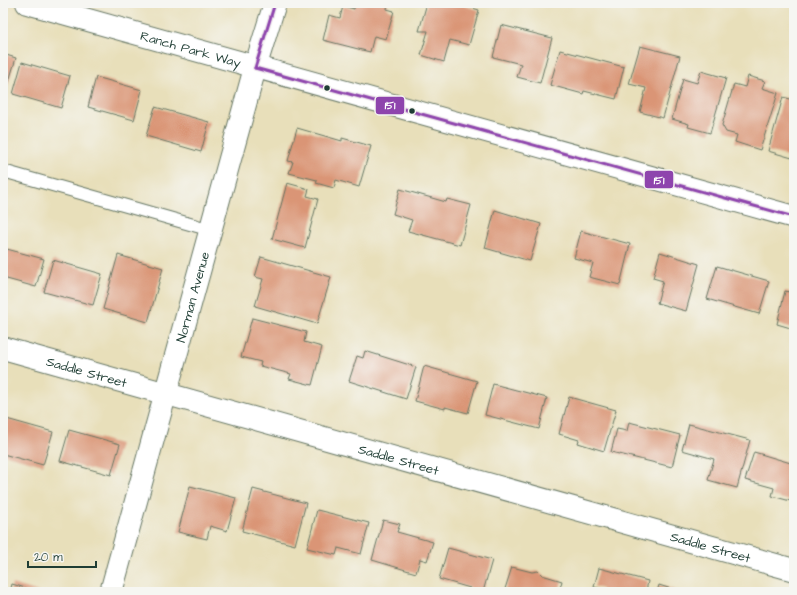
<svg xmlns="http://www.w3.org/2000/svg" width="797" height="595" viewBox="0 0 797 595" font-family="'Architects Daughter',sans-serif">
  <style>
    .building { fill: #da9576 }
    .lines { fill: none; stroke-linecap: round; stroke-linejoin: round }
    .service-casing { stroke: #657663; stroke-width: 14 }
    .minor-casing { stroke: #657663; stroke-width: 24 }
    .tertiary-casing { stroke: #657663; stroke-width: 24 }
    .service { stroke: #fff; stroke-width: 12 }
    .minor { stroke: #fff; stroke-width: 22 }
    .tertiary { stroke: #fff; stroke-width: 22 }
    .bus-1-casing { stroke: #f6f6f2; stroke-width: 6 }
    .bus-1 { stroke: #8e44ad; stroke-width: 3 }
    .bus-dot { fill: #1f3d34; stroke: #f6f6f2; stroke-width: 1.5 }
    .labels { text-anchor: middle; stroke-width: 3; stroke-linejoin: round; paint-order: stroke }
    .street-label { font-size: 13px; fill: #1f3d34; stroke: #f6f6f2 }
    .line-badge { stroke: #f6f6f2; stroke-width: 1.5 }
    .badge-label { font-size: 11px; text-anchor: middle; font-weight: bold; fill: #fff }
  </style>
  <rect width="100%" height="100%" fill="#f6f6f2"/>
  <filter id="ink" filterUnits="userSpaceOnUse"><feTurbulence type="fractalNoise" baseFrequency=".025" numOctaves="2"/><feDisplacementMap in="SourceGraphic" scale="8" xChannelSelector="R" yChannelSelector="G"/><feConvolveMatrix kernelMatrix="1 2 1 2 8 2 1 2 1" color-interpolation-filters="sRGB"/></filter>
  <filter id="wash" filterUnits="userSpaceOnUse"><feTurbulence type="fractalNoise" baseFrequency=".012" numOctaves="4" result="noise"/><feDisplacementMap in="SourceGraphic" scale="16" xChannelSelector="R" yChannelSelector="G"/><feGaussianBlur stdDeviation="0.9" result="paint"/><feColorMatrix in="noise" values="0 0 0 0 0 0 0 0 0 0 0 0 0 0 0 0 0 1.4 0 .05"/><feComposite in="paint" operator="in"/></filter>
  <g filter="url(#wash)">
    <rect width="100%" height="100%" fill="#e8dfba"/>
    <g id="blocks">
      <!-- building -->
      <g class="building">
        <polygon points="355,3 388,3 387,9 394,11 386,39 374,36 370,52 323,40 329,15 340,18 343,6 354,9"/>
        <polygon points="427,3 456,3 479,10 469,45 450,40 444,62 421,55 428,31 419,31"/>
        <polygon points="501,25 552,38 540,83 517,77 521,64 493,57"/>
        <polygon points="640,46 680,56 663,118 640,112 646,88 629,84"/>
        <polygon points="560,50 624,67 616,99 584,91 583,94 550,85"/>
        <polygon points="3,54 16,58 3,101"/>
        <polygon points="22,62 70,76 61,108 13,94"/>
        <polygon points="701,71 726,78 710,133 688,127 689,124 672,119 683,79 697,83"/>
        <polygon points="748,76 765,81 762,88 778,93 760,150 735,142 737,135 726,132 722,125 734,84 745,87"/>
        <polygon points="96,77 142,90 134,120 88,107"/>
        <polygon points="783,97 794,100 794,148 792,158 768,151"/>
        <polygon points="155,107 209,122 201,152 146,136"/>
        <polygon points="297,128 342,141 342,138 371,146 359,187 336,180 334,188 316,183 317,180 289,173 293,162 288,161"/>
        <polygon points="287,183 309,189 307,196 318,199 305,248 272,239"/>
        <polygon points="400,189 446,202 447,199 471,205 460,245 408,231 412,220 393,214"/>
        <polygon points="495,210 541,224 530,261 485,248"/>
        <polygon points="581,231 630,244 620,285 589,277 593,263 574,258"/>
        <polygon points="3,248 44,259 36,287 3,278"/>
        <polygon points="660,252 699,264 686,311 657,303 663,281 653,278"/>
        <polygon points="118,255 163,268 148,322 103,309"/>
        <polygon points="261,257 331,277 317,324 255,306 263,279 255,277"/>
        <polygon points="53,260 102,274 93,305 44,292"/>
        <polygon points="717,266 769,281 759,314 707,299"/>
        <polygon points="785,291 794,293 794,329 777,324"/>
        <polygon points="252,318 306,332 304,342 322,347 312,385 289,379 291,374 260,366 261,362 241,357"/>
        <polygon points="365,351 416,367 406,399 349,381 357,356 363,358"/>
        <polygon points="424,366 477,381 468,413 445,407 445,409 415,401"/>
        <polygon points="493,384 547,398 539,429 485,415"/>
        <polygon points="569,397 616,410 604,451 578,443 579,440 559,434"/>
        <polygon points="3,418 53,432 43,465 3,454"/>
        <polygon points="629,422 680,435 672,467 611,452 617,429 627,431"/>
        <polygon points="689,424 750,440 737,488 708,480 714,459 682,450"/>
        <polygon points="69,430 120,444 111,475 60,461"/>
        <polygon points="754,452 794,464 794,502 772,496 774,488 745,480"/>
        <polygon points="190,486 236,498 227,531 210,526 207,539 178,532"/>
        <polygon points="253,489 306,503 295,545 242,531"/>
        <polygon points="317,510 369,523 361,554 338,548 336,555 307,548"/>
        <polygon points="383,520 400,524 397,532 433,542 427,561 420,559 416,573 372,560"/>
        <polygon points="448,548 492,560 483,592 469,592 470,588 439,579"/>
        <polygon points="512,567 532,572 538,571 542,575 562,581 559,592 504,592"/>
        <polygon points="599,568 648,581 646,592 602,592 602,589 594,587"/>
        <polygon points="12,584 39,592 10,592"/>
        <polygon points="659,585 681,592 657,592"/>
      </g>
    </g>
  </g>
  <g filter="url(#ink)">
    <use href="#blocks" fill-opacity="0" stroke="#657663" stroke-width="1"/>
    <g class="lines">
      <!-- service casing -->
      <g class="service-casing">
        <polyline id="service" points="3,171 211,230"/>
      </g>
      <!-- minor casing -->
      <g class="minor-casing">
        <g id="minor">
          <path id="s1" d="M3,348L794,570"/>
          <path id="s2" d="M111,592L255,68"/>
        </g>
      </g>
      <!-- tertiary casing -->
      <g class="tertiary-casing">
        <g id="tertiary">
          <path id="s3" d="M27,3L794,217"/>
          <polyline points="255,68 275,3"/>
        </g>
      </g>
      <!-- service -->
      <use href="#service" class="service"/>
      <!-- minor -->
      <use href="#minor" class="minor"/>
      <!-- tertiary -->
      <use href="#tertiary" class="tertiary"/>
      <!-- bus-1 casing -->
      <g class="bus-1-casing">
        <g id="bus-1">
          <polyline points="255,68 794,217"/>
          <polyline points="255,68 275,3"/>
        </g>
      </g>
      <!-- bus-1 -->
      <use href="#bus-1" class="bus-1"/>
    </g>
  </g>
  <!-- markers -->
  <g class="bus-dot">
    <circle cx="327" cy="88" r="3.5"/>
    <circle cx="412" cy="111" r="3.5"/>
  </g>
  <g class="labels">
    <!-- street labels -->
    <g class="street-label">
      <text dy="5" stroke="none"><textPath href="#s3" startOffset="170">Ranch Park Way</textPath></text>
      <text dy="5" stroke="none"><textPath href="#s2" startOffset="306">Norman Avenue</textPath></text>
      <text dy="5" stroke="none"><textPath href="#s1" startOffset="87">Saddle Street</textPath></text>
      <text dy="5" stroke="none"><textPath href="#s1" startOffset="411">Saddle Street</textPath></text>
      <text dy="5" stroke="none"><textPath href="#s1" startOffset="735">Saddle Street</textPath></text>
    </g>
  </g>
  <g class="line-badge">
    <rect x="375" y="96" width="30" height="19" rx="4" fill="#8e44ad"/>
    <rect x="644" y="170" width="30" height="19" rx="4" fill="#8e44ad"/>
  </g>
  <g class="badge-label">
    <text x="390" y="109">151</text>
    <text x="659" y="184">151</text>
  </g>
  <!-- margin -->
  <rect width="797" height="595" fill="none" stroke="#f6f6f2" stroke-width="16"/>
  <!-- scale -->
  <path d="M28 561v6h68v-6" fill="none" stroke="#1f3d34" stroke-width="2"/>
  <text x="34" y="561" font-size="12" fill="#1f3d34" stroke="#f6f6f2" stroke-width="3" paint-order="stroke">20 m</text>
</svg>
